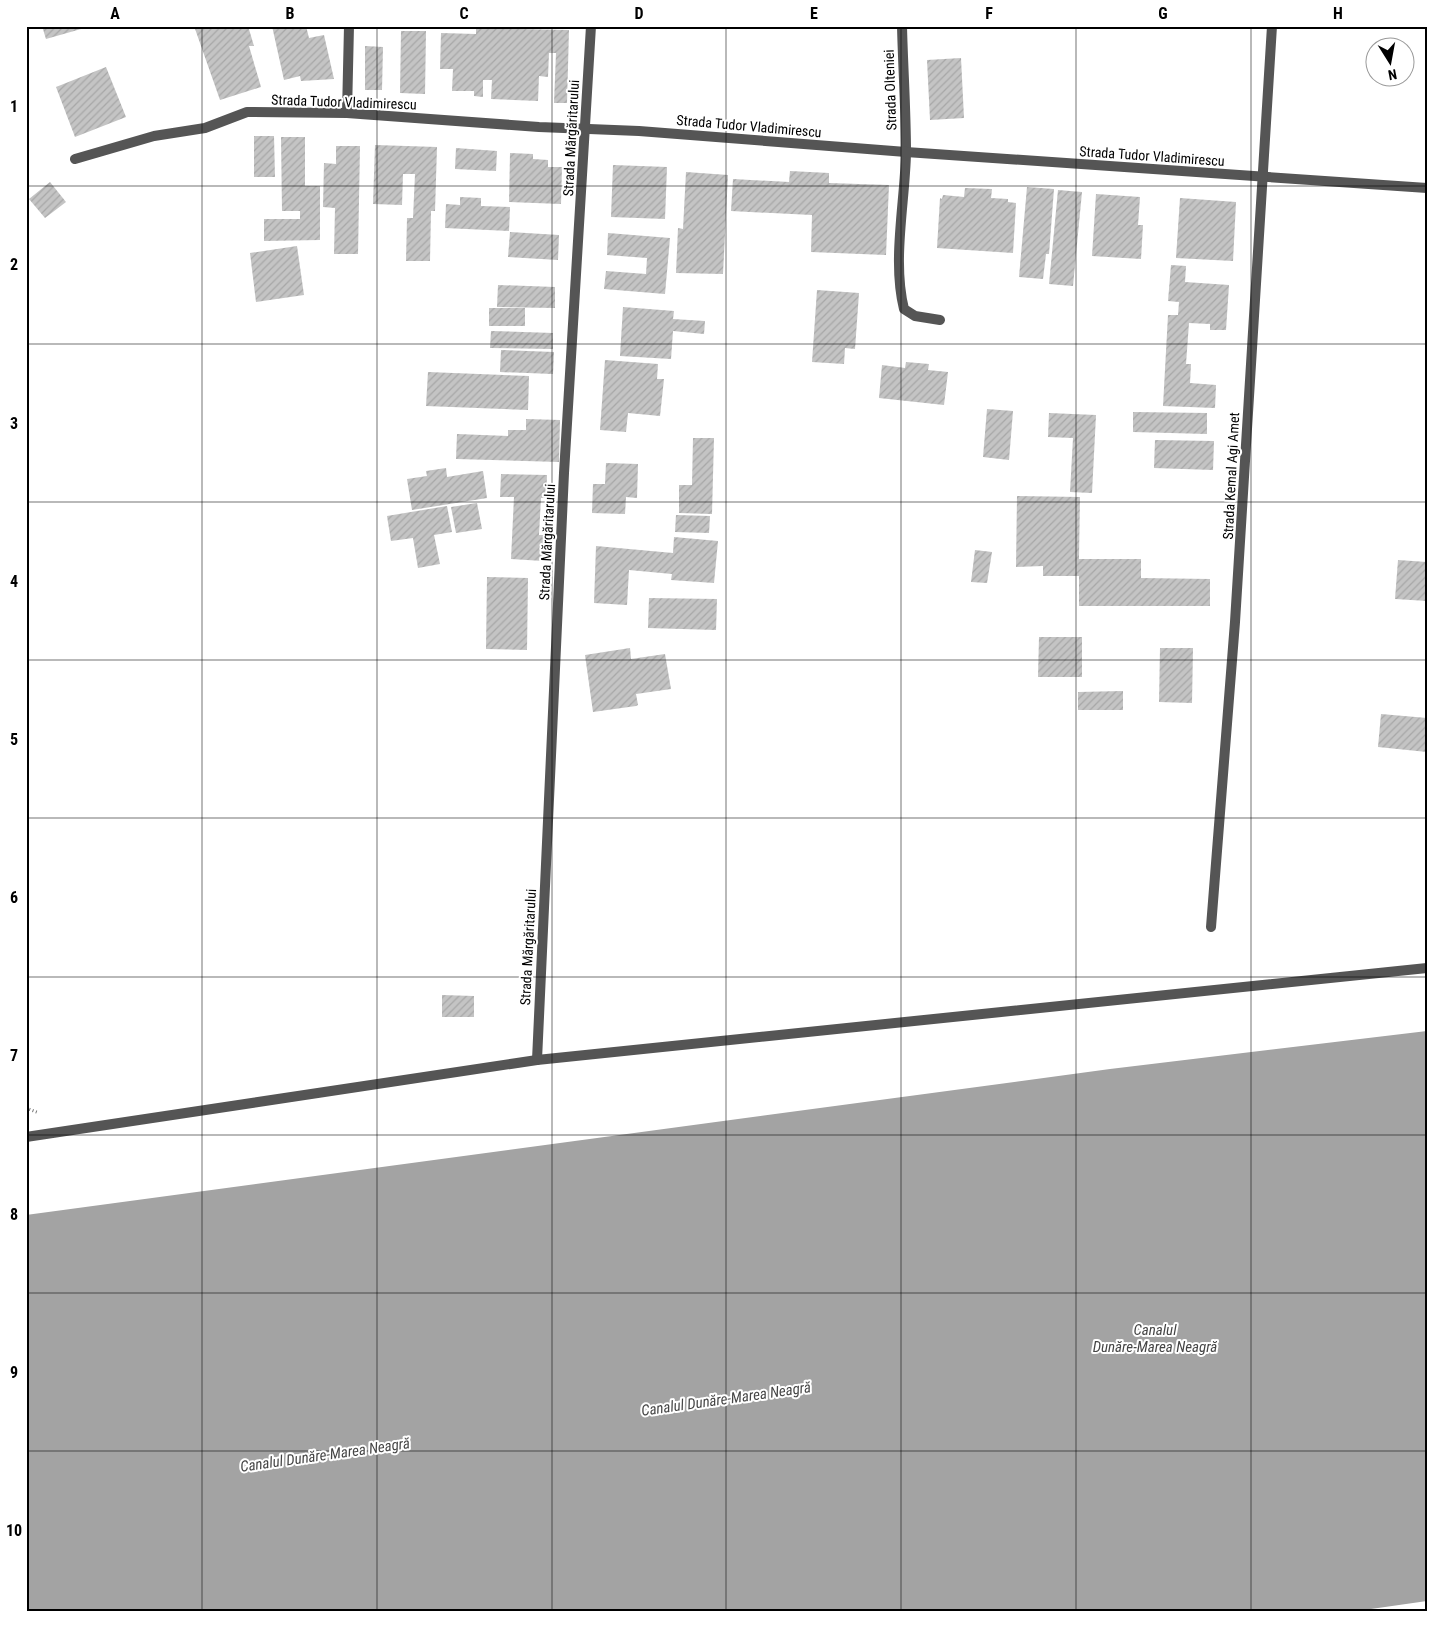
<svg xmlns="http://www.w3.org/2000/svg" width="1453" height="1637" viewBox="0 0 1453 1637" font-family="'Roboto Condensed',sans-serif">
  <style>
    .water { fill: #a3a3a3 }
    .building { fill: url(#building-hatch) }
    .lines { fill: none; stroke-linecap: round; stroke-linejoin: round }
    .path { stroke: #777; stroke-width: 3; stroke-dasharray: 1 2.5; stroke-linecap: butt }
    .lane { stroke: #555; stroke-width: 10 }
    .street { stroke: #555; stroke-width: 10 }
    .grid { fill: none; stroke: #000; stroke-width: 1; stroke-opacity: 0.55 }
    .labels { text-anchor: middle; stroke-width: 4; stroke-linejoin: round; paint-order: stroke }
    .street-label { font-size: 14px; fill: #000; stroke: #fff }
    .water-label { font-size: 15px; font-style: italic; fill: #444; stroke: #fff }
    .neatline { fill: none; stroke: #000; stroke-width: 2 }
    .grid-label { font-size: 16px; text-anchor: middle; font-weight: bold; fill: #000 }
  </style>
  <defs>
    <pattern id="building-hatch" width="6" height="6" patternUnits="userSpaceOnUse" patternTransform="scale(1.25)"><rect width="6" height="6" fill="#c4c4c4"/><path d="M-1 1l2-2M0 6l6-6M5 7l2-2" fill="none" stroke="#a7a7a7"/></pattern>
  </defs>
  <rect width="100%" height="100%" fill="#fff"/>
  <!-- water -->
  <polygon class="water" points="1427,1031 1427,1601 1357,1611 26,1611 26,1215 1110,1069"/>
  <!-- building -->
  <g class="building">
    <polygon points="42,26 88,26 88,27 46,39"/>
    <polygon points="194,26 248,26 254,46 249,46 261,87 220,100"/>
    <polygon points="272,26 306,26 309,38 324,35 334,79 301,81 300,76 284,80"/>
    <polygon points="476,28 569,30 567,103 554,103 556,53 549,53 548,77 539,76 538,101 491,99 492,80 483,80 483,97 474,96 474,91 452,91 453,69 440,69 441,33 476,34"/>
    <polygon points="401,31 426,31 425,94 400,93"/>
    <polygon points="365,46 383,47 382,90 365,90"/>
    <polygon points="961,58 964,118 930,120 927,60"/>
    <polygon points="106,67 126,117 75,137 56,87"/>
    <polygon points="254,136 274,136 275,177 254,177"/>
    <polygon points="281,137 305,137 305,186 320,186 320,240 264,241 264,219 300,219 300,211 282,211"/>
    <polygon points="375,145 437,147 435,211 431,211 430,261 406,261 407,218 413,218 415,174 403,174 402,205 373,204"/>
    <polygon points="336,146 360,146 358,254 334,254 335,208 323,207 324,163 336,164"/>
    <polygon points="456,148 497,151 496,171 455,169"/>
    <polygon points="510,153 533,154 533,159 548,160 548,167 562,167 561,204 509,202"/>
    <polygon points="613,165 667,167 665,219 611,217"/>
    <polygon points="790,171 829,173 829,183 889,185 886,255 811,252 812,215 731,211 733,179 789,182"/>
    <polygon points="686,172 728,175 723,274 676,273 678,228 683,229"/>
    <polygon points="50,182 66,202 45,218 29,199"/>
    <polygon points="1027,187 1054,189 1049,254 1046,254 1043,279 1019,277"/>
    <polygon points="965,188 992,189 991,198 1008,199 1008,202 1016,203 1013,253 937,248 940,198 942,199 943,195 964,197"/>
    <polygon points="1058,190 1082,192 1073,286 1049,284"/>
    <polygon points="1096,194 1140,197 1138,225 1143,225 1141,259 1092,256"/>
    <polygon points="460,197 481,198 481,206 510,207 509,231 445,228 446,204 460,205"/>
    <polygon points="1180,198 1236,202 1233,261 1176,258"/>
    <polygon points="510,232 559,235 558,260 508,257"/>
    <polygon points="608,233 670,238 665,294 604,289 606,271 646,274 647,258 607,255"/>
    <polygon points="297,246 304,295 256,302 250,253"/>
    <polygon points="1171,265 1186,266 1185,282 1229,285 1226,330 1210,330 1210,324 1189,323 1186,364 1191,364 1190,383 1216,385 1215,408 1163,406 1168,315 1178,315 1179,302 1168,301"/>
    <polygon points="498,285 555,287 555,308 497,307"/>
    <polygon points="817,290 859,293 855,349 845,348 844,364 812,362"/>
    <polygon points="623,307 674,311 673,319 705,321 704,334 673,331 671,359 620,356"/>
    <rect x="489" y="308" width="36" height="18"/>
    <polygon points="491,331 553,333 553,349 490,348"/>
    <polygon points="501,350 554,352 553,374 500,372"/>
    <polygon points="605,360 658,364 657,379 664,379 660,416 628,413 626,432 600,430"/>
    <polygon points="906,362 929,364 928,370 948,372 944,405 879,398 882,365 905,368"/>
    <polygon points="428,372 529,376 528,410 426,406"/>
    <polygon points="987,409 1013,411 1009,460 983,457"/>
    <polygon points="1133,412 1207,413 1207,434 1133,432"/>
    <polygon points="1049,413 1096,415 1092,493 1070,492 1073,438 1048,437"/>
    <polygon points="526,419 560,420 559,462 456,459 457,434 508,436 508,430 526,430"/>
    <polygon points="693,438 714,438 712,514 679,513 679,485 692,485"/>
    <polygon points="1155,440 1214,441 1213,470 1154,468"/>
    <polygon points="606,463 638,464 637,498 626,497 625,514 592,513 593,484 605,484"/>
    <polygon points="446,468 447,477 483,471 487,498 412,510 407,479 427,476 426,471"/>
    <polygon points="501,474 547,475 546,498 541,498 539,535 544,535 543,561 511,559 514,497 500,497"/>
    <polygon points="1017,496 1080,497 1079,559 1141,559 1141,578 1210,579 1210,606 1079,606 1079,576 1043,576 1043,566 1016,567"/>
    <polygon points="477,503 482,529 456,533 451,507"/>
    <polygon points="447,506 452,532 434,535 440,564 418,568 413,538 391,541 387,516"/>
    <polygon points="676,515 710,516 709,533 675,532"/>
    <polygon points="674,537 718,541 714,583 671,580 672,574 629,570 627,605 594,603 596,546 673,553"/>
    <polygon points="975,550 992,552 987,583 971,582"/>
    <polygon points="1398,560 1427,562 1427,601 1395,599"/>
    <polygon points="487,577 528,578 527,650 486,649"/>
    <polygon points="649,598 717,599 716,630 648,628"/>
    <polygon points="1039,637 1082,637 1082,677 1038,677"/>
    <polygon points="630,648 631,659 665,654 671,689 636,694 638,705 636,706 593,712 585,655"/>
    <polygon points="1160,648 1193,648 1192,703 1159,702"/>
    <polygon points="1123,691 1123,710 1078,710 1078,692"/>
    <polygon points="1381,714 1427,718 1427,752 1378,747"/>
    <polygon points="442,995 474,996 474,1017 442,1017"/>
  </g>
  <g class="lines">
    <!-- path -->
    <polyline class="path" points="26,1108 39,1113"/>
    <!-- lane -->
    <polyline class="lane" points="26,1137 537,1060 1427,968"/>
    <!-- street -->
    <g class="street">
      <path d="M902,26C903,68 906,111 906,153C905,202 892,261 904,309L915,316L940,320"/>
      <polyline points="347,113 349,26"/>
      <polyline points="75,159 154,136 205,128 247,112 347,113 539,127 639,131 906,152 1427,188"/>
      <polyline points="1211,927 1235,622 1272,26"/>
      <polyline points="537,1060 564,473 591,26"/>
    </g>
  </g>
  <!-- grid -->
  <path class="grid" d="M202,26V1611M377,26V1611M552,26V1611M726,26V1611M901,26V1611M1076,26V1611M1251,26V1611M26,186H1427M26,344H1427M26,502H1427M26,660H1427M26,818H1427M26,977H1427M26,1135H1427M26,1293H1427M26,1451H1427"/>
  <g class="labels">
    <!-- street labels -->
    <g class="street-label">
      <text transform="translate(890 90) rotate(-92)" y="5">Strada Olteniei</text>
      <text transform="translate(344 102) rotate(2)" y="5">Strada Tudor Vladimirescu</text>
      <text transform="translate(749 126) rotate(5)" y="5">Strada Tudor Vladimirescu</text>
      <text transform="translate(571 138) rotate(-87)" y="5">Strada Mărgăritarului</text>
      <text transform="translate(1152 156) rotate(4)" y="5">Strada Tudor Vladimirescu</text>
      <text transform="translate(1231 476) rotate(-87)" y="5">Strada Kemal Agi Amet</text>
      <text transform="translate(547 542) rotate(-87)" y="5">Strada Mărgăritarului</text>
      <text transform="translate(528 947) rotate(-87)" y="5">Strada Mărgăritarului</text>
    </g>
    <!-- water labels -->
    <g class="water-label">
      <text x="1155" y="1335">Canalul<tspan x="1155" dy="17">Dunăre-Marea Neagră</tspan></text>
      <text transform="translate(726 1399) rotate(-8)" y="5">Canalul Dunăre-Marea Neagră</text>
      <text transform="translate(325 1455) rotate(-8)" y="5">Canalul Dunăre-Marea Neagră</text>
    </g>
  </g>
  <!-- border -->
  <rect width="1453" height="1637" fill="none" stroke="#ffffff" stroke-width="55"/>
  <!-- north arrow -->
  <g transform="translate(1390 62) rotate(169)"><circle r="24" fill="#ffffff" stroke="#999999"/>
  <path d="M0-4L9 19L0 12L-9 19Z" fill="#000000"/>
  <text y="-8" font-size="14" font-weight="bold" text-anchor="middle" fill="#000000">N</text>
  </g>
  <rect x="28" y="28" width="1398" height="1582" class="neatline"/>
  <g class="grid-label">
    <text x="115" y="19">A</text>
    <text x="290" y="19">B</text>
    <text x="464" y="19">C</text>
    <text x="639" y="19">D</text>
    <text x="814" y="19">E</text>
    <text x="989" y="19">F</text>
    <text x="1163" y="19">G</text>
    <text x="1338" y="19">H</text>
    <text x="14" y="112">1</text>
    <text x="14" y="270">2</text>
    <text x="14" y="429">3</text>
    <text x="14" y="587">4</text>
    <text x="14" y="745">5</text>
    <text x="14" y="903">6</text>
    <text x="14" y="1061">7</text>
    <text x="14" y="1220">8</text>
    <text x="14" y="1378">9</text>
    <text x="14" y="1536">10</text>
  </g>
</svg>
